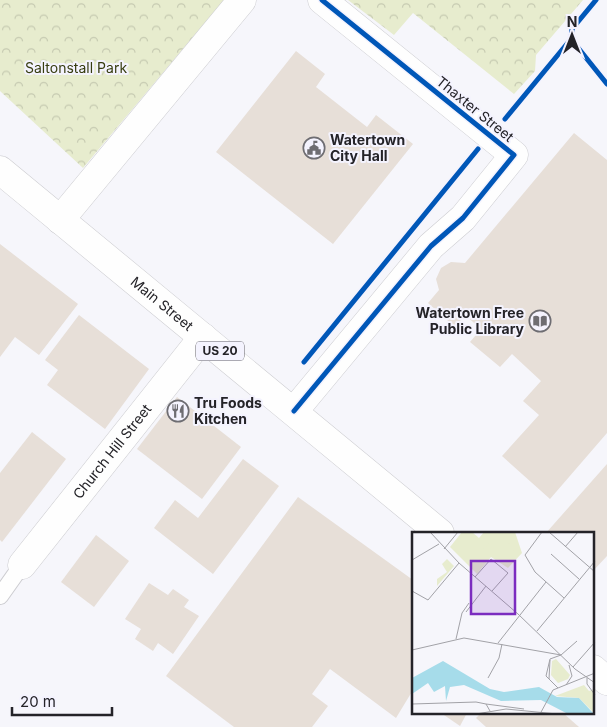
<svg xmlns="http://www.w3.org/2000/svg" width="607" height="727" viewBox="0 0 607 727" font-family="Inter,sans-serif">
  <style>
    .park { fill: url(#park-crowns) }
    .building { fill: #e7dfd8 }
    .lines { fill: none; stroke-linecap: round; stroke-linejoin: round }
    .service-casing { stroke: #ccccd0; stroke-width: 18 }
    .minor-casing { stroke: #ccccd0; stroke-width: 29 }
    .primary-casing { stroke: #ccccd0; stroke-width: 29 }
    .service { stroke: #fefefe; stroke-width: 16 }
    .minor { stroke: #fefefe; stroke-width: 28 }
    .primary { stroke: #fefefe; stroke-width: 28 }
    .cycleway-casing { stroke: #f4f3fe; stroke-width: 8 }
    .cycleway { stroke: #0057b8; stroke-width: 5 }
    .labels { text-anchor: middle; stroke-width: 4; stroke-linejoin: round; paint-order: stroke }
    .shield { fill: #f4f3fe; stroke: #626168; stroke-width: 1 }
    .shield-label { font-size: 12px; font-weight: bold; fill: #242328 }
    .park-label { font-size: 14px; fill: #373d10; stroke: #f4f3fe }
    .street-label { font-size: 14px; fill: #242328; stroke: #f4f3fe }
    .poi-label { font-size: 14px; font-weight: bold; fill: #242328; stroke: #f4f3fe; text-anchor: start }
    .inset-road { fill: none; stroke: #a2a2a7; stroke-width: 1 }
    .view { fill: #7b2cbf; fill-opacity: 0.15; stroke: #7b2cbf; stroke-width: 2.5 }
    .inset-edge { fill: none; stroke: #242328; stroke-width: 2.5 }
  </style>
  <defs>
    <pattern id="park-crowns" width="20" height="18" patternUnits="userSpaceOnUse" patternTransform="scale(1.25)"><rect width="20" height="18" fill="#e7ecce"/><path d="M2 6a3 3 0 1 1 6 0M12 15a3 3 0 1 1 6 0" fill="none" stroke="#c6cab1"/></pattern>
  </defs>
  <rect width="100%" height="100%" fill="#f6f6fb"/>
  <!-- park -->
  <g class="park">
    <polygon points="0,0 224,0 83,168 0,91"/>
    <polygon points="348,0 583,0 536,55 535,71 514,94 413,13 394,35"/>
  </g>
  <!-- building -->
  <g class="building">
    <polygon points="296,51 325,74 316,87 367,127 376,115 413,144 333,244 216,152"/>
    <polygon points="574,133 607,160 607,433 550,499 502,456 539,415 523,401 541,381 512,354 500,367 470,342 481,329 465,315 455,327 428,303 439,290 436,279 441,268 451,262 465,263"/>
    <polygon points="0,244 78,304 39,355 15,337 0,357"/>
    <polygon points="79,315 149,369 105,429 47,385 58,370 45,360"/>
    <polygon points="177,397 241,447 202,499 137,449"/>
    <polygon points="32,432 66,459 2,542 0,540 0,473"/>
    <polygon points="243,459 279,486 213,574 154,528 175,500 198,518"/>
    <polygon points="607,464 607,556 593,571 593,533 546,533"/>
    <polygon points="298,497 413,580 413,690 396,718 330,669 312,694 328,706 312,727 234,727 166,676"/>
    <polygon points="96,535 129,561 94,607 61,582"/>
    <polygon points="149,583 168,595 173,589 189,600 184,607 199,616 173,654 158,643 153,651 135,639 141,629 125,619"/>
    <polygon points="441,713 467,713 460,726"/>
    <polygon points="481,713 563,713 579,727 486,727 476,718"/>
  </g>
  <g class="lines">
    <!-- service casing -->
    <g class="service-casing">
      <polyline id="service" points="0,596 22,565"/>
    </g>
    <!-- minor casing -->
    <g class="minor-casing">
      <g id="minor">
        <polyline points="60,220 242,0"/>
        <polyline points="294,411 431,246 463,218 514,155 322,0"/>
        <path id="s1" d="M22,565L203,337"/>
      </g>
    </g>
    <!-- primary casing -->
    <g class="primary-casing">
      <g id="primary">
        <path id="s2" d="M0,170L440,533"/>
        <polyline points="593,669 607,681"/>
      </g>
    </g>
    <!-- service -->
    <use href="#service" class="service"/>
    <!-- minor -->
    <use href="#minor" class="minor"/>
    <!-- primary -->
    <use href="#primary" class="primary"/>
    <!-- cycleway casing -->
    <g class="cycleway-casing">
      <g id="cycleway">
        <polyline points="596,0 572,29 571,39 607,84"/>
        <polyline points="505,119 571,39"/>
        <polyline points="304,362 478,149"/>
        <polyline points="294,411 431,246 463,218 514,155 322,0"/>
      </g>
    </g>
    <!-- cycleway -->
    <use href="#cycleway" class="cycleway"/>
  </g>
  <!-- icons -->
  <defs>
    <g id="civic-ring" transform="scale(1.125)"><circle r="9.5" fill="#f4f3fe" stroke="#6e6d72" stroke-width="1.5"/><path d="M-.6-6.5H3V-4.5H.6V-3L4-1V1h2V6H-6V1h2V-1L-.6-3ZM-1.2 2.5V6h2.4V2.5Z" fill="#6e6d72"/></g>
    <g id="library-ring" transform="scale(1.125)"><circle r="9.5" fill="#f4f3fe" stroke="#6e6d72" stroke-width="1.5"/><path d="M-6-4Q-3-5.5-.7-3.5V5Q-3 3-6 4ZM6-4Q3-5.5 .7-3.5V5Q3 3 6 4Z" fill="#6e6d72"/></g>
    <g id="restaurant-ring" transform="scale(1.125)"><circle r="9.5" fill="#f4f3fe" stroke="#6e6d72" stroke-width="1.5"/><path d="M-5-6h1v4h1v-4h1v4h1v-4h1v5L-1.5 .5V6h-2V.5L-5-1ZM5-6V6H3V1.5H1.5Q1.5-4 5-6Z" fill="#6e6d72"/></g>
  </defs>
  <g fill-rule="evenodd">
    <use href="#civic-ring" x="314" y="148"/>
    <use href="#library-ring" x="540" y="321"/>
    <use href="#restaurant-ring" x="178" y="411"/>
  </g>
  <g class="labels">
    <!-- shield labels -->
    <rect class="shield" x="196" y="341.5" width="48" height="19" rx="4"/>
    <g class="shield-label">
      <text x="220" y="355">US 20</text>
    </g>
    <!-- park labels -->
    <g class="park-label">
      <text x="76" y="73">Saltonstall Park</text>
    </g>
    <!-- street labels -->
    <g class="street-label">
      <text transform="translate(475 109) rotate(39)" y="5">Thaxter Street</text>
      <text dy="5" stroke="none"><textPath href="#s2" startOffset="210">Main Street</textPath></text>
      <text dy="5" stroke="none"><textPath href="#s1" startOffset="145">Church Hill Street</textPath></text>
    </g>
    <!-- poi labels -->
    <g class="poi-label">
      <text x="330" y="145">Watertown<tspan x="330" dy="16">City Hall</tspan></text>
      <text x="524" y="318" text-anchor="end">Watertown Free<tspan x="524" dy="16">Public Library</tspan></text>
      <text x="194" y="408">Tru Foods<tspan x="194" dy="16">Kitchen</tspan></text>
    </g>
  </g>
  <!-- overview -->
  <g transform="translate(412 532)">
    <rect width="182" height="182" fill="#f6f6fb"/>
    <path d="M35,27L42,34L25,54V47L35,40L30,32Z" fill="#e7ecce"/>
    <path d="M50,0H60L67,6L72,0H103L110,21L96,36L79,25L65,42L38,15ZM144,127L158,143L156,147L146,151L139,143L140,129ZM172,153L177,159L182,157V181L167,166L143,164Z" fill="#e7ecce"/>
    <path d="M88,2L91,3L103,20L83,25L71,17Z" fill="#e7ecce"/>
    <path d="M31,129L78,157L92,160L127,155L145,165L167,166L182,182H156L129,168L89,169L52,153L38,155L34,169L33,154L22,160L16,151L0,162V146Z" fill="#a6dcea"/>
    <path class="inset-road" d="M18,0L47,31L106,82L163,137L183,151M130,0L113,23L123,40L152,66M137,0L183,40M153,15L166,0M32,17L46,0M139,22L167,47M0,28L27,12M63,45L79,27L96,41L80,59M0,59L16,68L47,31M54,80L74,54M125,99L183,29M44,107L50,81L57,71M86,111L134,50M0,118L52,106L149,123M138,127L134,144L146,156M138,127L149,123L165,109M161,135L183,110M76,146L87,126L90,112M175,146V152L183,163M137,147L138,128M154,153L160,144L157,133M0,172L64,170L74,172L78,179M74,172L112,177M64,182L94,177L145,182M128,182L141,158L183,141"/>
    <path class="view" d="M59,29H103V82H59Z"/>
    <rect width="182" height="182" class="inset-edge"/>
  </g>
  <!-- north arrow -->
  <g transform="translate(572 35)" stroke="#f4f3fe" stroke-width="4" paint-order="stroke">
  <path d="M0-4L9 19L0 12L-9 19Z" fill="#242328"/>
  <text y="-8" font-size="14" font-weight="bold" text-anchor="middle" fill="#242328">N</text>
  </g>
  <!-- scale -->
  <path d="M12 707v8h100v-8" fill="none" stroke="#242328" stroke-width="2.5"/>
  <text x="20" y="707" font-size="15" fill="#242328" stroke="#f4f3fe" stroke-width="4" paint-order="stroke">20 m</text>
</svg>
